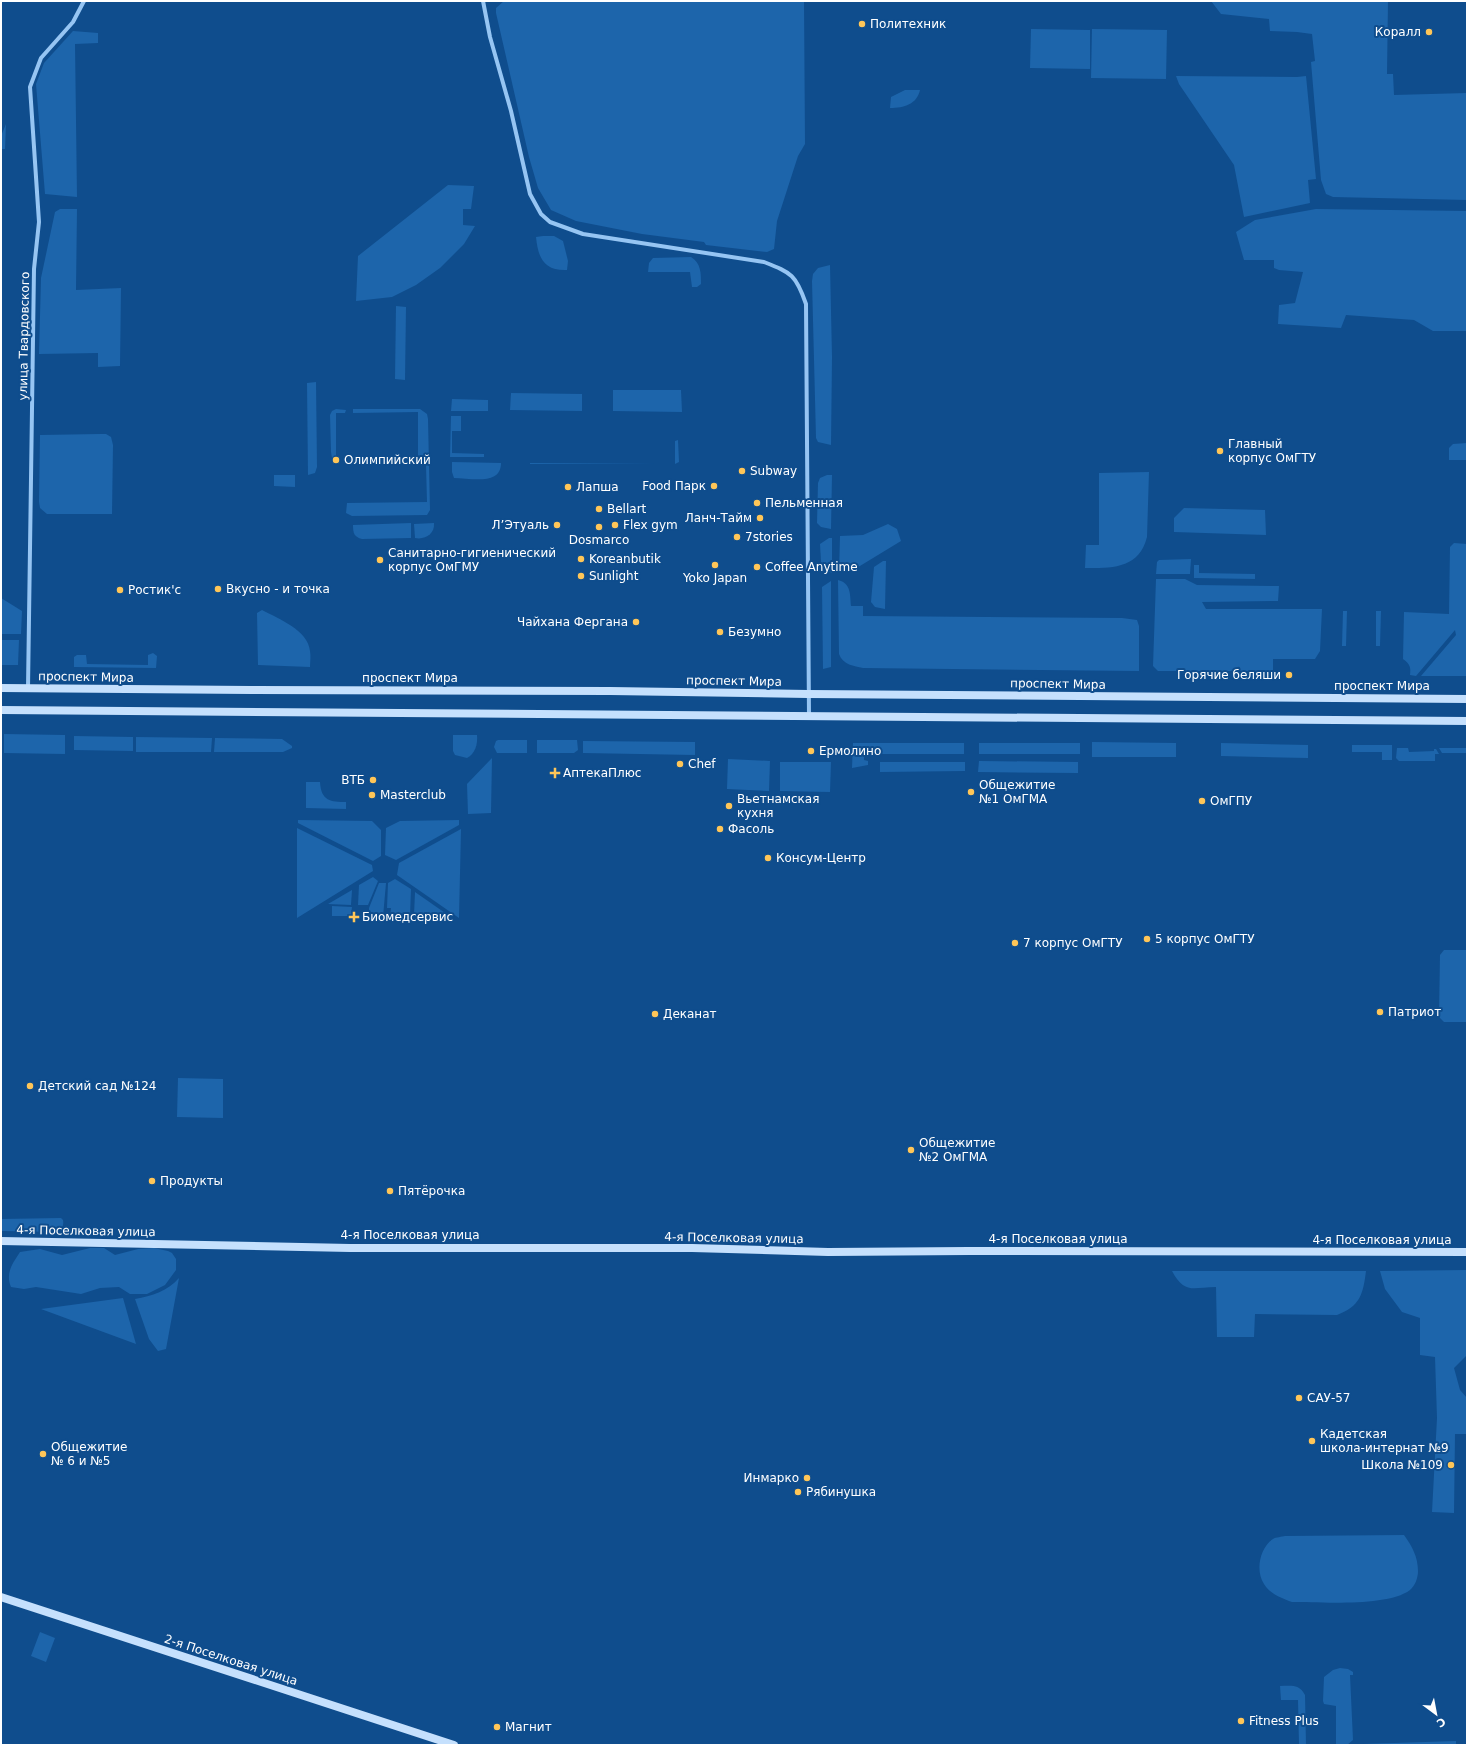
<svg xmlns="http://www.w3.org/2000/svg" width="1468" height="1746" viewBox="0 0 1468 1746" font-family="'DejaVu Sans',sans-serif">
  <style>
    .green { fill: #1d65ab }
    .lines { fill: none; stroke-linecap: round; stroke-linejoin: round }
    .street { stroke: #96c5f3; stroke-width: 4 }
    .secondary { stroke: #c5e0fd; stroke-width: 8 }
    .poi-dot { fill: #ffc658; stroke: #0f4d8d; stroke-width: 1.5 }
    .labels { text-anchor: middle; stroke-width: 4; stroke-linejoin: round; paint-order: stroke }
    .poi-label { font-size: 12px; fill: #fff; stroke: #0f4d8d; text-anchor: start }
    .street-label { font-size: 12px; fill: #fff; stroke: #0f4d8d }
  </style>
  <rect width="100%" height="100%" fill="#0f4d8d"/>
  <!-- green -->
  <g class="green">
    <polygon points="504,1 804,1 805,144 798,156 777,221 774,249 767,252 706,245 704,242 642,234 576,221 551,210 538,188 529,157 496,13 496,8"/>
    <polygon points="1211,1 1388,1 1387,74 1393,74 1394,95 1467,93 1467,200 1333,197 1326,194 1321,180 1311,62 1315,61 1312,34 1297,32 1270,31 1269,19 1221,14"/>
    <polygon points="1031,29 1090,30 1090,69 1030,68"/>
    <polygon points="1092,29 1167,30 1166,79 1091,78"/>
    <polygon points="73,31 98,33 98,43 75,44 77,197 45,194 36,84 44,63"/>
    <polygon points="1176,76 1297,77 1306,76 1316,179 1308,180 1310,203 1244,217 1234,165 1179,84"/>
    <path d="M905,90H920C917,104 904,108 890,108L891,97Z"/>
    <polygon points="6,124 5,149 1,149 1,136"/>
    <polygon points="448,185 474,186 471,209 463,209 463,225 475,226 464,244 440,268 416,285 392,297 356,301 358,256"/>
    <polygon points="60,209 77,209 76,290 121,288 120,366 98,367 98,353 39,354 41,278 55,212"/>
    <polygon points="1316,209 1467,211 1467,331 1433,331 1414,320 1346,315 1341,328 1278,324 1279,305 1295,303 1303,272 1279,270 1274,268 1274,260 1244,260 1236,232 1255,220"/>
    <path d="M543,236H554L563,241L568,261L567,270C544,271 538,258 536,237Z"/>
    <path d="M691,257C701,263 701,273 701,284L697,287H692L690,272H648L649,263L653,258Z"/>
    <polygon points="830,265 832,357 831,445 818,442 816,438 812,281 813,274 818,268"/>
    <polygon points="396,306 406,307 405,380 395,379"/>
    <polygon points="316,382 317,467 315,473 308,475 307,383"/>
    <polygon points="613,390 681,390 682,412 613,411"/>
    <polygon points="511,393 582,394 582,411 510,410"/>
    <polygon points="452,399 488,400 488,411 451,411"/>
    <polygon points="336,409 346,410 345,413 336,413 336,458 332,458 331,452 330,415 332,411"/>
    <polygon points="353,409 420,409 427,414 428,419 430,510 427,515 352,516 346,513 347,503 427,502 426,465 418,465 418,412 353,413"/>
    <polygon points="451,416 461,416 461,431 452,431 452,453 484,454 484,457 450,457"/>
    <polygon points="100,434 106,434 111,437 113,445 112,514 47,514 40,508 39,502 40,435"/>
    <polygon points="678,440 679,462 675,464 675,441"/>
    <polygon points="1467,443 1467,460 1449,460 1449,448 1453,444"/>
    <path d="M452,462L501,463C501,486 471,478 454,478L452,472Z"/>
    <polygon points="530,463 655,463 530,464"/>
    <path d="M1149,472L1147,537C1139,569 1112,568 1085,568L1086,545H1099V473Z"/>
    <polygon points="274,475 295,475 295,487 274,486"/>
    <polygon points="827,475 832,475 831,529 821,527 817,523 818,483 820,478"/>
    <polygon points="1184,508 1265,510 1266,535 1174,532 1174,518"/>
    <path d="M411,523V538L362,539C354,537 353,533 353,525Z"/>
    <path d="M434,523C435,534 425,540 415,538L414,524Z"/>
    <polygon points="888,524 897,529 901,541 855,569 849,572 839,572 840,536 863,535"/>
    <polygon points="829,538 832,538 832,573 824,569 821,562 820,544"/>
    <path d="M1454,543L1467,544V676H1421L1456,635L1455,630L1416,676L1410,675C1411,667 1410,664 1403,659L1404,612L1449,614L1450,547Z"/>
    <polygon points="1191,559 1190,574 1156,574 1157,562 1159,560"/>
    <polygon points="883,561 886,561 885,609 875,607 871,602 874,567"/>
    <polygon points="1194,565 1199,565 1199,573 1255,574 1255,579 1194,578"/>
    <polygon points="1156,579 1185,579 1197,585 1279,586 1278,601 1202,602 1206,609 1322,609 1320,651 1315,659 1273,659 1273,671 1158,671 1153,666"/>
    <path d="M838,580C851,583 850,594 851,606H863V616L1122,618L1137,620L1139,626V671L863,668C854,666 843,665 839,654Z"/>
    <polygon points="831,581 831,667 823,669 822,587"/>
    <polygon points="1,598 22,611 21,634 1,634"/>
    <path d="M262,610C279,619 308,630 310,651C311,657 310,662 310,667L258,665L257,613Z"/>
    <polygon points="1343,611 1347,611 1346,646 1342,646"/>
    <polygon points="1376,611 1381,611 1380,646 1376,646"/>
    <polygon points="1,640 19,640 18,665 1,665"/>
    <polygon points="153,653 157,656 156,668 74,667 74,657 77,655 86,655 87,664 148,665 148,655"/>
    <polygon points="4,734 65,735 65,754 4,753"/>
    <path d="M453,735H477C478,744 475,754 467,758L455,755L453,751Z"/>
    <polygon points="74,736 133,737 133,751 74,750"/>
    <polygon points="136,737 212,738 211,752 136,752"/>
    <polygon points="215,738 282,739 292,746 292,748 283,752 214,752"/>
    <polygon points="498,740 527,740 527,753 497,753 494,747 496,741"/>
    <polygon points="537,740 577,740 578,750 574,753 537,753"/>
    <polygon points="583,741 695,742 695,755 583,753"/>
    <polygon points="1092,742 1176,743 1176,757 1092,757"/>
    <polygon points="853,743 964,743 964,754 867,754 864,756 864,760 868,761 868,765 852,768"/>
    <rect x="979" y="743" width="101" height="11"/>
    <polygon points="1221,743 1308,745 1308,758 1221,756"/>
    <polygon points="1352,745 1392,745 1392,760 1382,760 1382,752 1352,752"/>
    <polygon points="1397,748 1408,748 1409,752 1434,751 1434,749 1436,749 1439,754 1435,754 1435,761 1399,761 1396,758"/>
    <polygon points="1439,748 1467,748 1467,753 1442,753"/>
    <polygon points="492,758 491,813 468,814 467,784"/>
    <polygon points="728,759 770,761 769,791 727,789"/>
    <polygon points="979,761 1078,762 1078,773 978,772"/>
    <polygon points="780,762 831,762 830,792 780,791"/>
    <polygon points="880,762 965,762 965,771 880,772"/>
    <path d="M306,782H320C321,801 331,802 346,802V809L306,808Z"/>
    <polygon points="298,820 372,821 381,830 381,856 373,861 298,823"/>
    <polygon points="459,820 459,825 396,860 385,855 386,828 400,821"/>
    <polygon points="297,828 372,865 373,871 297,918"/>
    <polygon points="461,829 459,918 397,875 399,863"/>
    <polygon points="373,877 378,881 368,905 358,905 359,885"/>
    <polygon points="395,879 411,889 410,916 390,916 391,908 387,908 388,883"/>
    <polygon points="379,883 386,883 383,917 369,916 369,908"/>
    <polygon points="352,890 351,905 328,904"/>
    <polygon points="415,892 448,915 446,916 414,915"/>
    <polygon points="332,906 352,907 351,916 332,916"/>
    <polygon points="1444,950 1467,950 1467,1022 1444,1022 1439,1017 1440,955"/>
    <polygon points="178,1078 223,1079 223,1118 177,1117"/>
    <path d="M61,1218L63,1220C64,1225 62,1229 58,1232L1,1231V1219Z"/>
    <path d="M90,1248H104L115,1255L138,1249L154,1248L168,1251L172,1253L176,1259V1270L165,1285L147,1294H130L119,1287L100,1288L81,1294L36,1287L24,1289L11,1287C5,1273 13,1263 20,1252L40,1249L62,1255Z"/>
    <polygon points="1467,1270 1467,1355 1454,1368 1460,1390 1467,1398 1467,1434 1455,1434 1454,1513 1432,1512 1437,1418 1435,1357 1420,1355 1420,1318 1402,1312 1385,1289 1380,1271"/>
    <path d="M1172,1271H1366C1363,1295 1360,1306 1337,1315L1255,1314L1254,1337H1217L1216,1287C1193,1287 1185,1295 1172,1271Z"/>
    <path d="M179,1278L166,1349L158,1351L149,1339L135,1299C152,1296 168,1291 179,1278Z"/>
    <polygon points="123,1298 136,1344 41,1309"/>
    <path d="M1404,1535C1412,1546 1418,1557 1418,1571C1418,1578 1415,1586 1410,1590C1388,1607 1321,1602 1292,1602C1281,1598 1270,1594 1264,1584C1255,1571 1260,1547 1273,1539C1276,1537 1282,1537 1285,1536Z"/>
    <polygon points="40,1632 55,1638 46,1662 31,1656"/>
    <polygon points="1340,1668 1348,1669 1353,1672 1353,1675 1350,1675 1353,1740 1347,1745 1336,1745 1336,1706 1324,1704 1323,1701 1324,1677 1333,1670"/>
    <path d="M1280,1686C1292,1686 1299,1684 1305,1695L1306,1745H1299L1298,1700H1281Z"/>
    <polygon points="1456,1741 1456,1745 1363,1745 1363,1744"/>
  </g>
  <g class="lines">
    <!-- street -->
    <g class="street">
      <path d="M483,1L490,37L511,111L530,194L541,214L550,222L583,234L764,262C792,273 796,275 806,304L809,715"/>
      <polyline points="28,688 34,269 39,222 30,87 41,58 73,22 84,1"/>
    </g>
    <!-- secondary -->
    <g class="secondary">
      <polyline points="1,688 251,690 610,691 808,694 1467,699"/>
      <polyline points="1,710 1467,721"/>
      <polyline points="1,1241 350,1248 692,1248 828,1252 969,1251 1467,1252"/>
      <polyline points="1,1597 454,1745"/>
    </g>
  </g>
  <!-- markers -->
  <g class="poi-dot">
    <circle cx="862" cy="24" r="4"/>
    <circle cx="1429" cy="32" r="4"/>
    <circle cx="1220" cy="451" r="4"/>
    <circle cx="336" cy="460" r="4"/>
    <circle cx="742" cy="471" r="4"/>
    <circle cx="714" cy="486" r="4"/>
    <circle cx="568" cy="487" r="4"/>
    <circle cx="757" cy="503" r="4"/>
    <circle cx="599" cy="509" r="4"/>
    <circle cx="760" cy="518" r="4"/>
    <circle cx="557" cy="525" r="4"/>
    <circle cx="615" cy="525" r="4"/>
    <circle cx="599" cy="527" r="4"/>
    <circle cx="737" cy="537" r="4"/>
    <circle cx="581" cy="559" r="4"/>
    <circle cx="380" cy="560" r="4"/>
    <circle cx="715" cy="565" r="4"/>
    <circle cx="757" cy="567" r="4"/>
    <circle cx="581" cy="576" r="4"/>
    <circle cx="218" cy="589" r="4"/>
    <circle cx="120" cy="590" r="4"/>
    <circle cx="636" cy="622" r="4"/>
    <circle cx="720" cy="632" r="4"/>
    <circle cx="1289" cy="675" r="4"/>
    <circle cx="811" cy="751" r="4"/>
    <circle cx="680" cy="764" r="4"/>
    <path d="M553 767h4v4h4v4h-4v4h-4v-4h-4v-4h4z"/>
    <circle cx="373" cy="780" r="4"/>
    <circle cx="971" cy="792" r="4"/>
    <circle cx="372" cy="795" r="4"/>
    <circle cx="1202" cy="801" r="4"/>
    <circle cx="729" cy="806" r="4"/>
    <circle cx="720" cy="829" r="4"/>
    <circle cx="768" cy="858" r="4"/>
    <path d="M352 911h4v4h4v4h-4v4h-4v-4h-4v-4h4z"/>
    <circle cx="1147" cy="939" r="4"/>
    <circle cx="1015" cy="943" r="4"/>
    <circle cx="1380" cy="1012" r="4"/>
    <circle cx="655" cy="1014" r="4"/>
    <circle cx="30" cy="1086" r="4"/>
    <circle cx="911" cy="1150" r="4"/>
    <circle cx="152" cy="1181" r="4"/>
    <circle cx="390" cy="1191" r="4"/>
    <circle cx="1299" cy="1398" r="4"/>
    <circle cx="1312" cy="1441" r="4"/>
    <circle cx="43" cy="1454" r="4"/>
    <circle cx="1451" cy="1465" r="4"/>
    <circle cx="807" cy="1478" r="4"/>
    <circle cx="798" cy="1492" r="4"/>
    <circle cx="1241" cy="1721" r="4"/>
    <circle cx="497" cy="1727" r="4"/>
  </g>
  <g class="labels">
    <!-- poi labels -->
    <g class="poi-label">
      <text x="870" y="28">Политехник</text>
      <text x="1421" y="36" text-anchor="end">Коралл</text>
      <text x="1228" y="448">Главный<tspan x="1228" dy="14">корпус ОмГТУ</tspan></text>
      <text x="344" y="464">Олимпийский</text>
      <text x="750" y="475">Subway</text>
      <text x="706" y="490" text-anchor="end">Food Парк</text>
      <text x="576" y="491">Лапша</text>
      <text x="765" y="507">Пельменная</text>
      <text x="607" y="513">Bellart</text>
      <text x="752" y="522" text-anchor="end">Ланч-Тайм</text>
      <text x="549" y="529" text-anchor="end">Л’Этуаль</text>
      <text x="623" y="529">Flex gym</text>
      <text x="745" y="541">7stories</text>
      <text x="599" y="544" text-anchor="middle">Dosmarco</text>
      <text x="388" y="557">Санитарно-гигиенический<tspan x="388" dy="14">корпус ОмГМУ</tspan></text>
      <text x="589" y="563">Koreanbutik</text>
      <text x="765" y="571">Coffee Anytime</text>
      <text x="589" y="580">Sunlight</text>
      <text x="715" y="582" text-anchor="middle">Yoko Japan</text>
      <text x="226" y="593">Вкусно - и точка</text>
      <text x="128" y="594">Ростик'с</text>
      <text x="628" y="626" text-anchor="end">Чайхана Фергана</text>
      <text x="728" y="636">Безумно</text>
      <text x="1281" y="679" text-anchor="end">Горячие беляши</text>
      <text x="819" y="755">Ермолино</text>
      <text x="688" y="768">Chef</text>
      <text x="563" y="777">АптекаПлюс</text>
      <text x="365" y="784" text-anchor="end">ВТБ</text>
      <text x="979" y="789">Общежитие<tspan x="979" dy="14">№1 ОмГМА</tspan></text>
      <text x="380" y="799">Masterclub</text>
      <text x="737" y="803">Вьетнамская<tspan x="737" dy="14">кухня</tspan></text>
      <text x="1210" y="805">ОмГПУ</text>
      <text x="728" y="833">Фасоль</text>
      <text x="776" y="862">Консум-Центр</text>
      <text x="362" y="921">Биомедсервис</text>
      <text x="1155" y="943">5 корпус ОмГТУ</text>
      <text x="1023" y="947">7 корпус ОмГТУ</text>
      <text x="1388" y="1016">Патриот</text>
      <text x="663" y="1018">Деканат</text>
      <text x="38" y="1090">Детский сад №124</text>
      <text x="919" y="1147">Общежитие<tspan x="919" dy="14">№2 ОмГМА</tspan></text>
      <text x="160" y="1185">Продукты</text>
      <text x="398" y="1195">Пятёрочка</text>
      <text x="1307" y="1402">САУ-57</text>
      <text x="1320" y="1438">Кадетская<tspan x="1320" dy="14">школа-интернат №9</tspan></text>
      <text x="51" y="1451">Общежитие<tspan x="51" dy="14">№ 6 и №5</tspan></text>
      <text x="1443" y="1469" text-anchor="end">Школа №109</text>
      <text x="799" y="1482" text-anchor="end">Инмарко</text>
      <text x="806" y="1496">Рябинушка</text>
      <text x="1249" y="1725">Fitness Plus</text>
      <text x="505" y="1731">Магнит</text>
    </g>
    <!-- street labels -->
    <g class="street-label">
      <text transform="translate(24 336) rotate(-89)" y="4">улица Твардовского</text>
      <text transform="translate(86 677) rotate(1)" y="4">проспект Мира</text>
      <text x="410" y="682">проспект Мира</text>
      <text transform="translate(734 681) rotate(1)" y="4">проспект Мира</text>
      <text transform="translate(1058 684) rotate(1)" y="4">проспект Мира</text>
      <text x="1382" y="690">проспект Мира</text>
      <text transform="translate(86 1231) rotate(1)" y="4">4-я Поселковая улица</text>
      <text x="410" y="1239">4-я Поселковая улица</text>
      <text transform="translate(734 1238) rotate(1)" y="4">4-я Поселковая улица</text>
      <text x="1058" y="1243">4-я Поселковая улица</text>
      <text x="1382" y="1244">4-я Поселковая улица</text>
      <text transform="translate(231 1660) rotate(18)" y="4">2-я Поселковая улица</text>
    </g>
  </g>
  <!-- border -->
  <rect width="1468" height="1746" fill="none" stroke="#ffffff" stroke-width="4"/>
  <!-- north arrow -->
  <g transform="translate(1436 1714) rotate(148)" stroke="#0f4d8d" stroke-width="3" paint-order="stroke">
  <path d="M0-3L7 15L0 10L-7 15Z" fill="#ffffff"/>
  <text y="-6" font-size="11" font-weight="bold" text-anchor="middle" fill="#ffffff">С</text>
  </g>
</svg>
